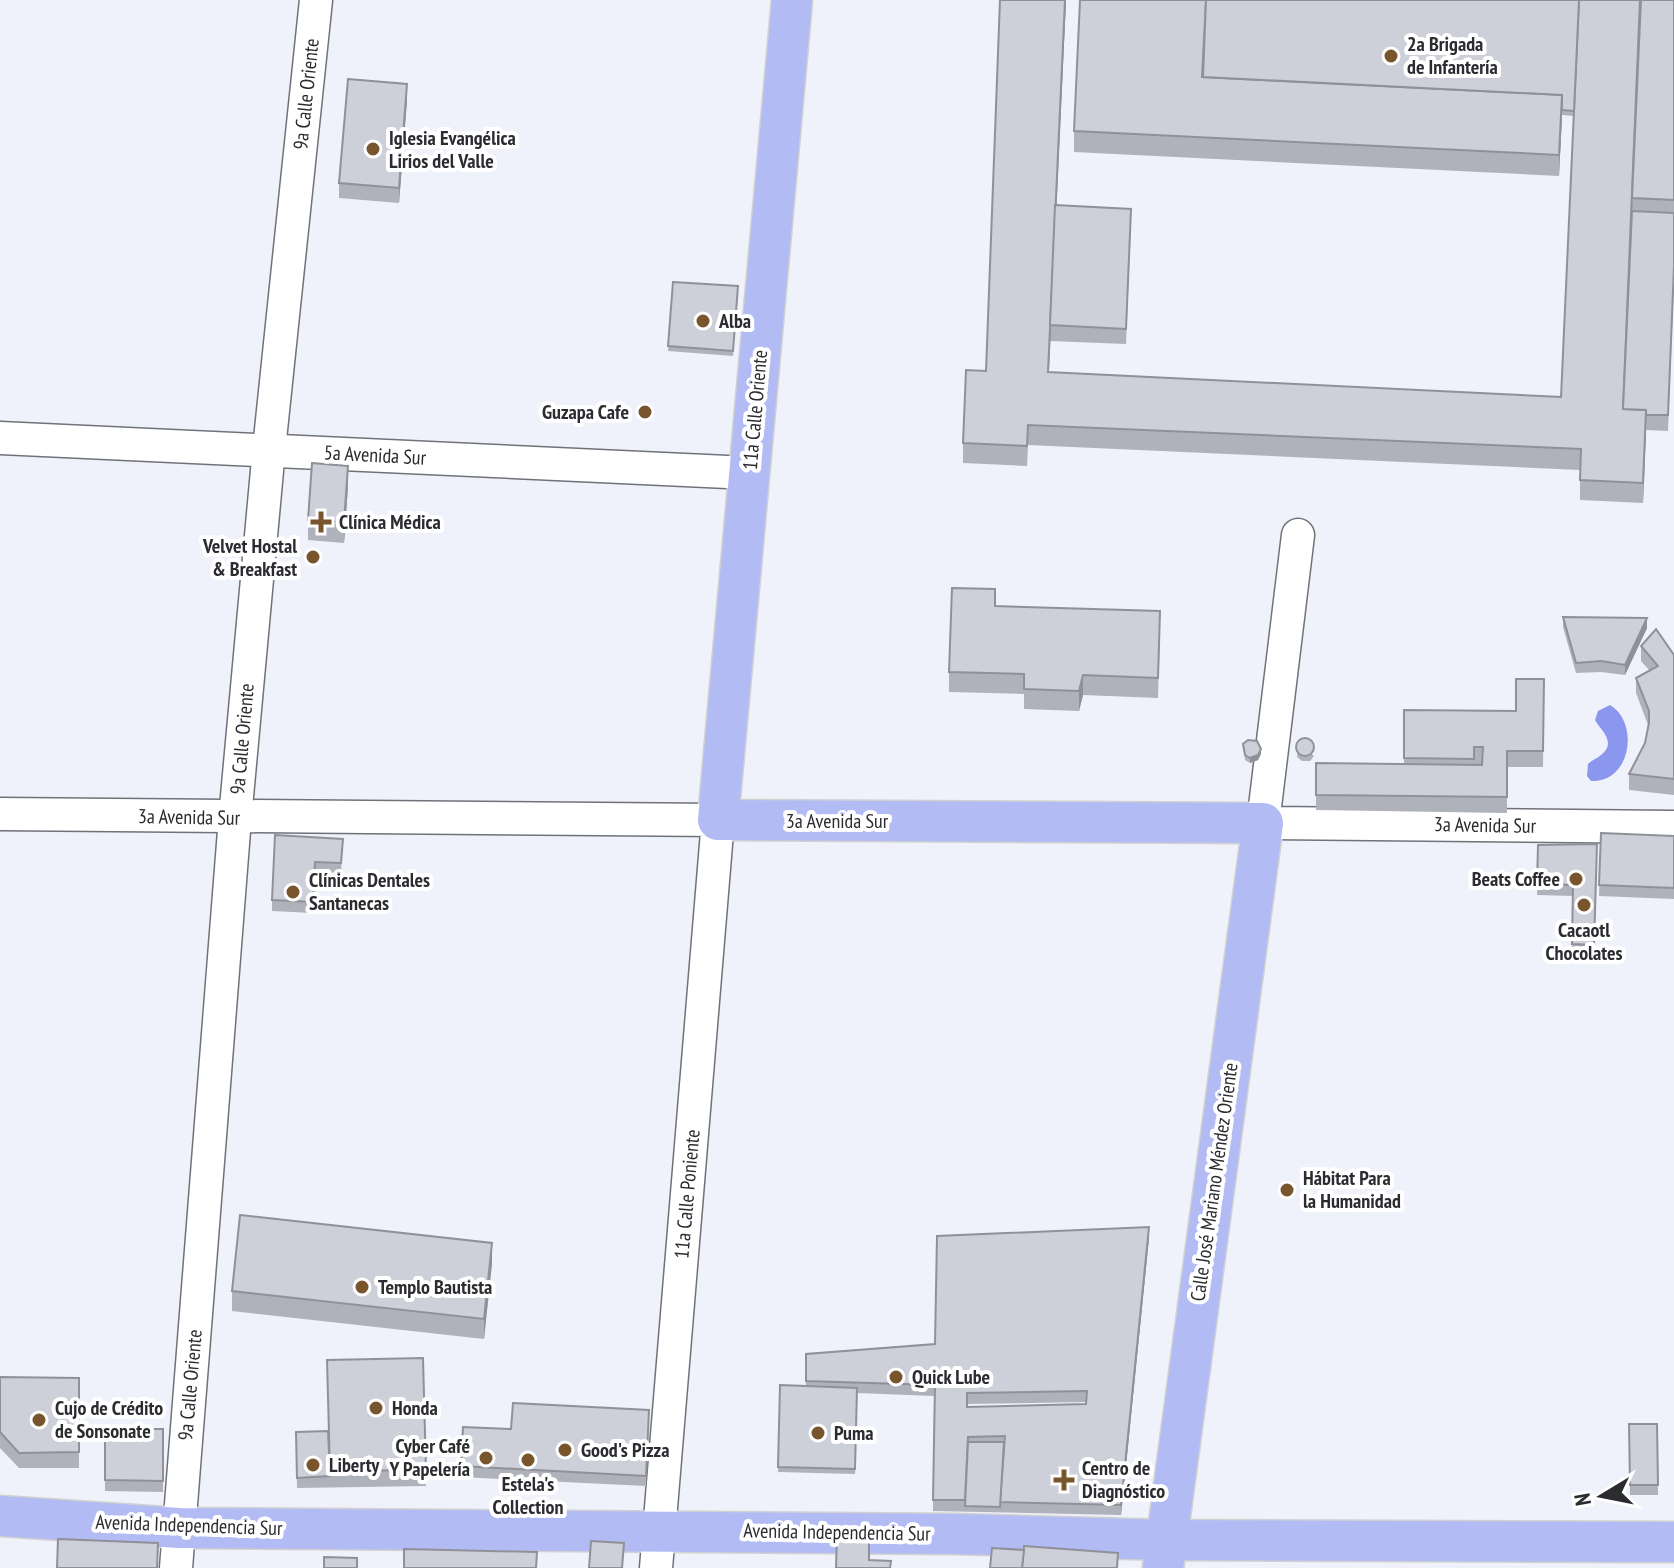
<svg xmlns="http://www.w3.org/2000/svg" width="1674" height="1568" viewBox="0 0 1674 1568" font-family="'PT Sans Narrow',sans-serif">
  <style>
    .water { fill: #8b96ee }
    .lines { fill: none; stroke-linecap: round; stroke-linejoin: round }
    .minor-casing { stroke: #70727a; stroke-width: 35 }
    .major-casing { stroke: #d0d1d1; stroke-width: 43 }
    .minor { stroke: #fff; stroke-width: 32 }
    .major { stroke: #b3bbf5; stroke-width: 40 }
    .wall { fill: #b0b2bb; fill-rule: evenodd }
    .shaded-wall { fill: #909198 }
    .building { fill: #cdcfd9; stroke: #909198; stroke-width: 2; fill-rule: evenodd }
    .poi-dot { fill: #79552e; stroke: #fff; stroke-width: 3 }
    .labels { text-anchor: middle; stroke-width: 8; stroke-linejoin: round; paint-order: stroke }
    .poi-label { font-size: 20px; font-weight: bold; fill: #2b2c30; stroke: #fff; text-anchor: start }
    .street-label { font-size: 20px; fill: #2b2c30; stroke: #fff }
  </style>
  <rect width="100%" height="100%" fill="#eff1fb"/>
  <!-- water -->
  <path class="water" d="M1610,705C1640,723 1631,783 1591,781L1587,776L1588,764C1593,759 1601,757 1605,751C1614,740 1600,729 1595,720L1598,711Z"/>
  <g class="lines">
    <!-- minor casing -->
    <g class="minor-casing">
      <g id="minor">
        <polyline points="0,438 749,473"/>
        <polyline points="1298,535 1263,823 1674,827"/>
        <polyline points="0,814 718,820 656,1568"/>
        <polyline points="176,1568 235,818 269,449 316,0"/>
      </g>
    </g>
    <!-- major casing -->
    <g class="major-casing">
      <g id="major">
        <polyline points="792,0 718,820 1263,823 1163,1568"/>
        <polyline points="0,1516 179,1528 954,1534 1165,1540 1674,1542"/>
      </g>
    </g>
    <!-- minor -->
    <use href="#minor" class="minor"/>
    <!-- major -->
    <use href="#major" class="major"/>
  </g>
  <!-- wall -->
  <g class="wall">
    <polygon points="1000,0 1066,0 1056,205 1131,225 1126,344 1050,341 1048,372 1561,397 1574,116 1562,115 1559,176 1074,152 1074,131 1674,0 1674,282 1668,431 1646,430 1643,503 1580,500 1580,470 1028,445 1027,466 963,463 963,443 986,371"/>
    <polygon points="407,100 399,203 339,198 339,183"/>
    <polygon points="673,282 738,286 733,356 668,351"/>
    <polygon points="348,486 344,543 308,540 308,520"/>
    <polygon points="995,606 1160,632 1158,698 1083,695 1079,711 1024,709 1024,694 949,692 949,672"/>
    <polygon points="1563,617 1647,628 1625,675 1601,672 1576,673 1563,627"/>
    <polygon points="1641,646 1674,655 1674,795 1629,790 1629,774 1645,743 1648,725 1636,693 1636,678 1649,670 1641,661"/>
    <polygon points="1544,679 1543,767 1507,767 1507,813 1316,810 1316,763 1404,764 1404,710 1516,711"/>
    <polygon points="1298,743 1314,756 1310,761 1302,761 1297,757"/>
    <polygon points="1243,744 1261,754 1258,760 1250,763 1245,760"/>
    <polygon points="1601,833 1674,836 1674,899 1599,896"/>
    <polygon points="343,839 341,873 315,872 313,913 272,911 272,900"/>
    <polygon points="1597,844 1594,956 1572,955 1573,896 1537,895 1538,845"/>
    <path d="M1149,1238L1121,1515L933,1511L934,1396L857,1393L855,1474L778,1472L780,1385L806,1386V1354L935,1344ZM1086,1402V1404L967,1407V1404Z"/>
    <polygon points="492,1263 484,1339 232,1311 232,1291"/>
    <polygon points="423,1358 426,1486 297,1488 296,1432 329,1468"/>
    <polygon points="0,1377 79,1378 79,1468 19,1468 0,1448"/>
    <polygon points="649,1410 646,1486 461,1477 463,1427 511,1429"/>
    <polygon points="1629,1424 1657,1424 1658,1495 1630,1495"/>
    <polygon points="105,1429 163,1429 163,1492 105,1491"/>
  </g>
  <!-- shaded-wall -->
  <g class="shaded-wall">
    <polygon points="1065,0 1066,0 1048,393 1048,372"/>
    <polygon points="407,84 407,100 399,203 399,188"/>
    <polygon points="1562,95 1562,116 1559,176 1559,155"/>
    <polygon points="1646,410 1646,430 1643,503 1643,483"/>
    <polygon points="348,466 348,486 344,543 344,522"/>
    <polygon points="1647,618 1647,628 1625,675 1625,665"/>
    <polygon points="1083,675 1083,695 1079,711 1079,691"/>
    <polygon points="1261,749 1261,754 1258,760 1250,763 1250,758"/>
    <polygon points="1149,1227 1149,1238 1121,1515 1121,1505"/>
    <polygon points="492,1243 492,1263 484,1339 484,1319"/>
  </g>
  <!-- building -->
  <g class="building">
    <polygon points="1000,0 1065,0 1048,372 1561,397 1579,0 1640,0 1623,409 1646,410 1643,483 1580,480 1581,449 1028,425 1027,446 963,443 966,370 986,371"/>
    <polygon points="1080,0 1206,0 1202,77 1562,95 1559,155 1074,131"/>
    <polygon points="1206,0 1579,0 1574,111 1562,110 1562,95 1203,77"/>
    <polygon points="1641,0 1674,0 1674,200 1632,198"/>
    <polygon points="348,79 407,84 399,188 339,183"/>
    <polygon points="1055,205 1131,209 1126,329 1050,325"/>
    <polygon points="1632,211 1674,213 1674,266 1668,415 1646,415 1646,410 1623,409"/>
    <polygon points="673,282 738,286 733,351 668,346"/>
    <polygon points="312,463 348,466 344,522 308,520"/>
    <polygon points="952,588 995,589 995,606 1160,611 1158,678 1083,675 1079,691 1024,689 1024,674 949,672"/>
    <polygon points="1563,617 1647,618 1625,665 1601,661 1576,663"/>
    <polygon points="1656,629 1674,655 1674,779 1629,774 1645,743 1649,723 1649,711 1636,678 1658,666 1641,646"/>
    <polygon points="1516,679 1544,679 1543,751 1507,751 1507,797 1316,795 1316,763 1482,765 1483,747 1474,747 1474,759 1404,758 1404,710 1516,711"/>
    <circle cx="1305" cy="747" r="9"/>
    <polygon points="1248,740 1257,741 1261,749 1258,755 1250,758 1245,755 1243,744"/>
    <polygon points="1601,833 1674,836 1674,888 1599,885"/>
    <polygon points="275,835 343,839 341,863 315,862 313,902 272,900"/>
    <polygon points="1597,844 1594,945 1572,944 1573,885 1537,884 1538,845"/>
    <polygon points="240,1215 492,1243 484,1319 232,1291"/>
    <path d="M1149,1227L1121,1505L1000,1502L1005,1436L968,1437L965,1500H933L935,1385L806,1381V1354L935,1344L937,1236ZM1087,1391L1086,1404L967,1407V1393Z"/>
    <polygon points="423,1358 426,1470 330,1471 327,1360"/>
    <polygon points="0,1377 79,1378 79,1452 19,1453 0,1432"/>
    <polygon points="780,1385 857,1388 855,1469 778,1467"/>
    <polygon points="513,1403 649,1410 646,1476 461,1466 463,1427 511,1429"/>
    <polygon points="1629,1424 1657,1424 1658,1485 1630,1485"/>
    <polygon points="105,1429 163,1429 163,1481 105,1480"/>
    <polygon points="328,1431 330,1476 297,1478 296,1432"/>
    <polygon points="968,1442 1004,1442 1000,1507 965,1506"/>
    <polygon points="837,1537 869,1538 869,1560 891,1561 890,1568 836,1568"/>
    <polygon points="58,1539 158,1543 157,1568 57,1568"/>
    <polygon points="591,1541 624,1543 622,1568 589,1568"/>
    <polygon points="1024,1546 1118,1553 1117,1568 1022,1568"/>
    <polygon points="992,1548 1024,1550 1022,1568 990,1568"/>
    <polygon points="404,1549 537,1552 536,1568 404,1568"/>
    <polygon points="324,1557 357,1558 357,1568 324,1568"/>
  </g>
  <!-- markers -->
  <g class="poi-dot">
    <circle cx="1391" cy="56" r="8"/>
    <circle cx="373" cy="149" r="8"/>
    <circle cx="703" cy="321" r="8"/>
    <circle cx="645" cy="412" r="8"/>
    <path d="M317 510h8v8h8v8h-8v8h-8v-8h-8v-8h8z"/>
    <circle cx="313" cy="557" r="8"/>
    <circle cx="1576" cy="879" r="8"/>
    <circle cx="293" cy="892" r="8"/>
    <circle cx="1584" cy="905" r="8"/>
    <circle cx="1287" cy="1190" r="8"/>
    <circle cx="362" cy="1287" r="8"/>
    <circle cx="896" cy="1377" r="8"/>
    <circle cx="376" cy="1408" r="8"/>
    <circle cx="39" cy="1420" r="8"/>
    <circle cx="818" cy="1433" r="8"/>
    <circle cx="565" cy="1450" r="8"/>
    <circle cx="486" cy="1458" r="8"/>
    <circle cx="528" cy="1460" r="8"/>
    <circle cx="313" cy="1465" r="8"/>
    <path d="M1060 1468h8v8h8v8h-8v8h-8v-8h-8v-8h8z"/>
  </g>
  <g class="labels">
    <!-- poi labels -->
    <g class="poi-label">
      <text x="1407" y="51">2a Brigada<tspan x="1407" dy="23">de Infantería</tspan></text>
      <text x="389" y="145">Iglesia Evangélica<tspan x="389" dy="23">Lirios del Valle</tspan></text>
      <text x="719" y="328">Alba</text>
      <text x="629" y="419" text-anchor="end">Guzapa Cafe</text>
      <text x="339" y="529">Clínica Médica</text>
      <text x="297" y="553" text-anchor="end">Velvet Hostal<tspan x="297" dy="23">&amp; Breakfast</tspan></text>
      <text x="1560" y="886" text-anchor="end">Beats Coffee</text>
      <text x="309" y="887">Clínicas Dentales<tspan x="309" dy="23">Santanecas</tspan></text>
      <text x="1584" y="937" text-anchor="middle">Cacaotl<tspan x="1584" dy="23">Chocolates</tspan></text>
      <text x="1303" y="1185">Hábitat Para<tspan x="1303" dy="23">la Humanidad</tspan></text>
      <text x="378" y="1294">Templo Bautista</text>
      <text x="912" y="1384">Quick Lube</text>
      <text x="55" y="1415">Cujo de Crédito<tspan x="55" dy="23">de Sonsonate</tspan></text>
      <text x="392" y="1415">Honda</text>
      <text x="834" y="1440">Puma</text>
      <text x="470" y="1453" text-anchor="end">Cyber Café<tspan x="470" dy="23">Y Papelería</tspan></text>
      <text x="581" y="1457">Good's Pizza</text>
      <text x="329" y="1472">Liberty</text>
      <text x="1082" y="1475">Centro de<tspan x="1082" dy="23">Diagnóstico</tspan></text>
      <text x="528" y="1491" text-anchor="middle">Estela's<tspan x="528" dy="23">Collection</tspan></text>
    </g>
    <!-- street labels -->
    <g class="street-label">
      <text transform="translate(306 94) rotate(-84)" y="7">9a Calle Oriente</text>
      <text transform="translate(755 410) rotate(-85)" y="7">11a Calle Oriente</text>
      <text transform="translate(375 455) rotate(3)" y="7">5a Avenida Sur</text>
      <text transform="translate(242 739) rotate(-85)" y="7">9a Calle Oriente</text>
      <text transform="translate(189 817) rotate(1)" y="7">3a Avenida Sur</text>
      <text x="837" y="828">3a Avenida Sur</text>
      <text transform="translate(1485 825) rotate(1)" y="7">3a Avenida Sur</text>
      <text transform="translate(1214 1182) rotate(-82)" y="7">Calle José Mariano Méndez Oriente</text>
      <text transform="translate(687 1194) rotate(-85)" y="7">11a Calle Poniente</text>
      <text transform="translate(190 1385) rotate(-85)" y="7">9a Calle Oriente</text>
      <text transform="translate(189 1525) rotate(2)" y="7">Avenida Independencia Sur</text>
      <text transform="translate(837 1532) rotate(1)" y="7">Avenida Independencia Sur</text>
    </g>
  </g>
  <!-- north arrow -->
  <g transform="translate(1602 1496) rotate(260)" stroke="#ffffff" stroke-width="6" paint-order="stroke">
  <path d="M0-6L14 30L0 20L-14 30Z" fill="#2b2c30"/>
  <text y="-12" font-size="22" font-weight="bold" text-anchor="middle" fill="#2b2c30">N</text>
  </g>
</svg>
